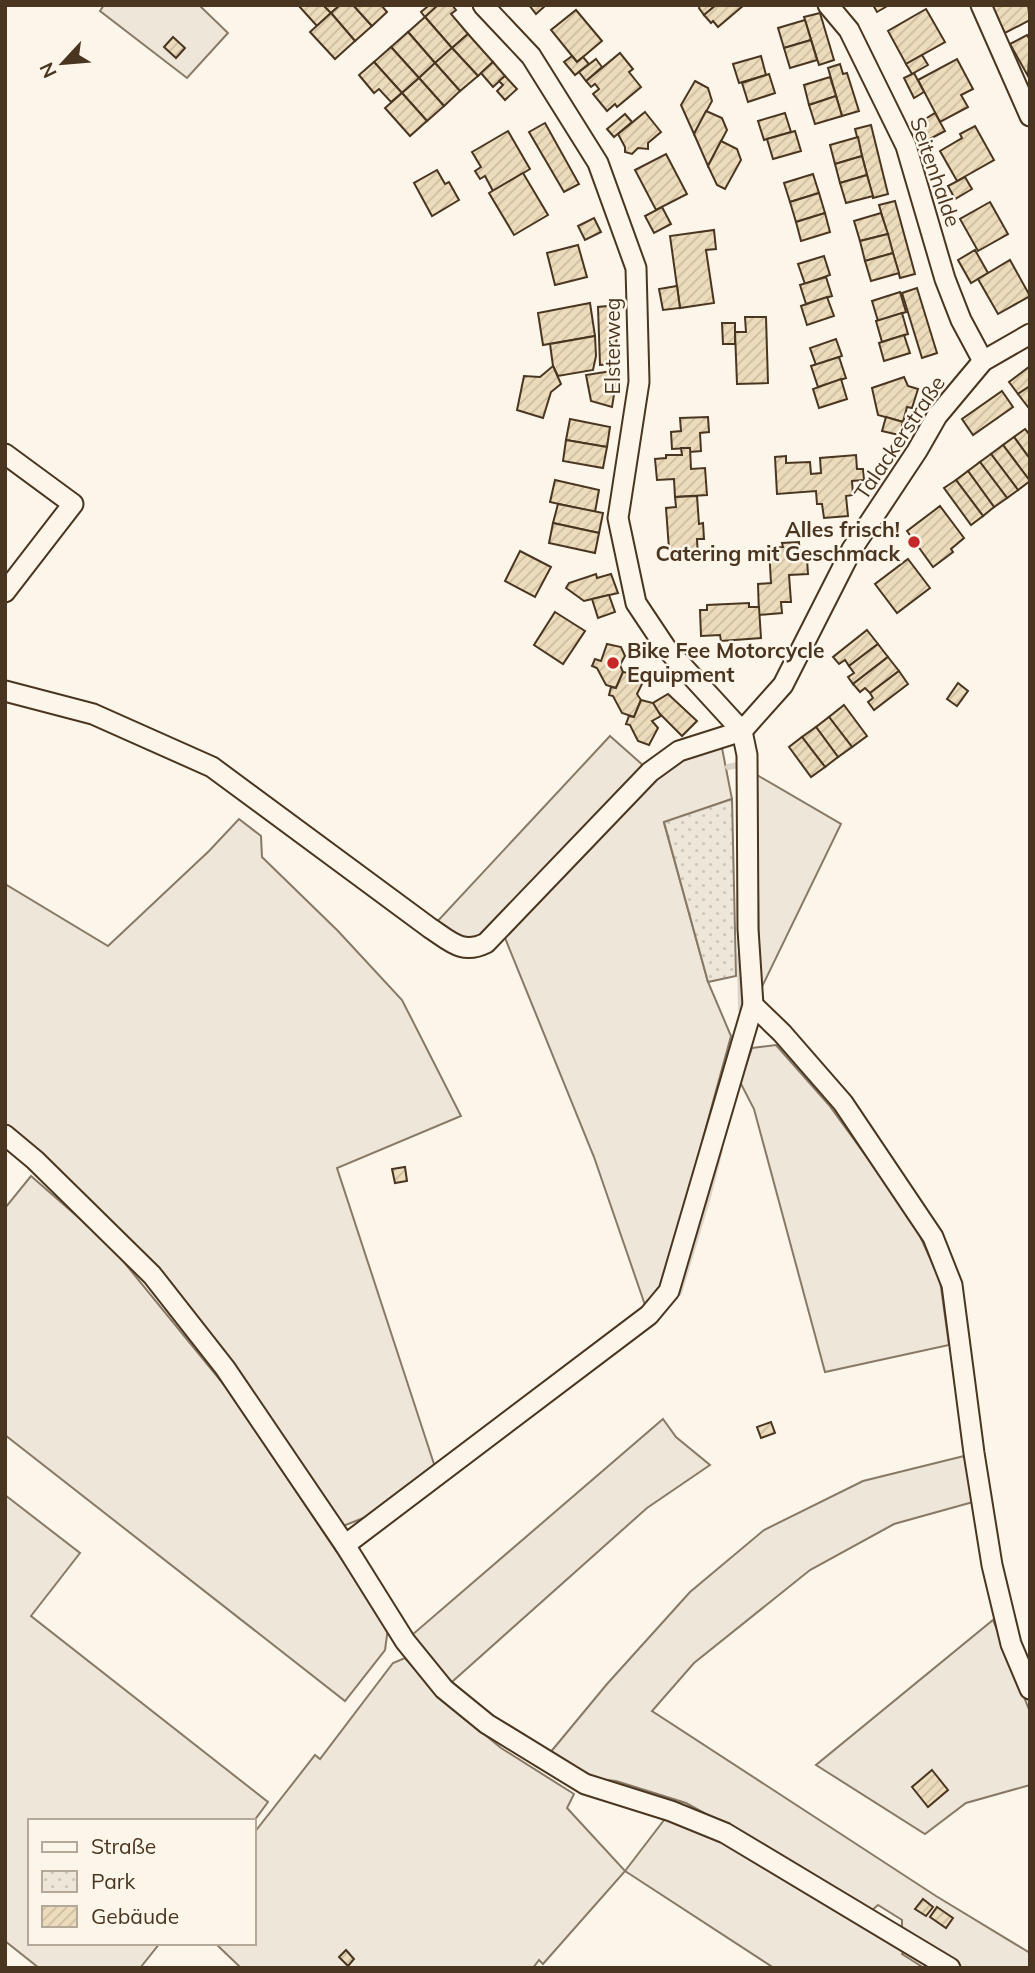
<svg xmlns="http://www.w3.org/2000/svg" width="1035" height="1973" viewBox="0 0 1035 1973" font-family="Mulish,sans-serif">
  <style>
    .green { fill: #ede6d9; stroke: #887966; stroke-width: 2 }
    .park { fill: url(#park-dots); stroke: #887966; stroke-width: 2 }
    .lines { fill: none; stroke-linecap: round; stroke-linejoin: round }
    .stream { stroke: #dcd4c6; stroke-width: 6 }
    .building { fill: url(#building-hatch); stroke: #4a3520; stroke-width: 2 }
    .minor-casing { stroke: #4a3520; stroke-width: 23 }
    .minor { stroke: #fbf6e9; stroke-width: 19 }
    .poi-dot { fill: #c62828; stroke: #fbf6e9; stroke-width: 2.5 }
    .labels { text-anchor: middle; stroke-width: 5; stroke-linejoin: round; paint-order: stroke }
    .street-label { font-size: 21px; fill: #4a3520; stroke: #fbf6e9 }
    .poi-label { font-size: 21px; font-weight: bold; fill: #4a3520; stroke: #fbf6e9; text-anchor: end }
  </style>
  <defs>
    <pattern id="park-dots" width="8" height="8" patternUnits="userSpaceOnUse" patternTransform="scale(1.75)"><rect width="8" height="8" fill="#ede6d9"/><path d="M2 2h.1M6 6h.1" fill="none" stroke="#cdc6ba" stroke-width="1.8" stroke-linecap="round"/></pattern>
    <pattern id="building-hatch" width="6" height="6" patternUnits="userSpaceOnUse" patternTransform="scale(1.75)"><rect width="6" height="6" fill="#ecdcbc"/><path d="M-1 1l2-2M0 6l6-6M5 7l2-2" fill="none" stroke="#ccbda1"/></pattern>
  </defs>
  <rect width="100%" height="100%" fill="#fbf6e9"/>
  <!-- green -->
  <g class="green">
    <polygon points="104,5 199,5 228,33 187,78 100,11"/>
    <polygon points="610,736 645,767 479,936 464,942 434,925"/>
    <polygon points="722,748 732,799 664,823 708,982 731,1036 664,1281 645,1305 594,1157 503,933 652,777 685,756"/>
    <polygon points="757,775 841,824 759,993"/>
    <polygon points="239,819 261,836 262,857 338,931 402,1000 461,1116 337,1168 435,1467 366,1517 343,1526 252,1392 17,1132 5,1124 5,884 108,946 209,851"/>
    <polygon points="776,1045 829,1105 913,1221 940,1280 949,1345 825,1372 754,1109 740,1082 752,1048"/>
    <polygon points="31,1176 110,1245 225,1386 388,1628 385,1650 345,1701 5,1435 5,1208"/>
    <polygon points="663,1419 676,1437 710,1465 647,1508 444,1689 405,1641"/>
    <polygon points="964,1456 973,1502 894,1524 810,1570 694,1663 652,1711 936,1896 1030,1953 1030,1968 960,1968 902,1933 902,1920 878,1905 870,1912 761,1844 686,1803 616,1781 598,1779 549,1754 607,1684 690,1592 764,1530 863,1481"/>
    <polygon points="5,1495 80,1553 31,1616 268,1802 254,1821 30,1821 30,1943 160,1943 140,1968 39,1968 5,1941"/>
    <polygon points="993,1620 1030,1712 1030,1785 966,1803 925,1834 816,1765"/>
    <polygon points="405,1658 444,1701 501,1748 574,1794 567,1808 625,1871 671,1811 909,1943 902,1954 924,1968 774,1968 625,1871 543,1964 539,1960 533,1968 241,1968 215,1943 254,1943 254,1833 315,1755 320,1759 393,1663"/>
  </g>
  <!-- park -->
  <polygon class="park" points="732,799 736,976 708,982 664,822"/>
  <g class="lines">
    <!-- stream -->
    <g class="stream">
      <polyline points="728,767 738,765"/>
      <polyline points="740,955 741,1009"/>
      <polyline points="679,1293 708,1197 720,1150"/>
    </g>
  </g>
  <!-- building -->
  <g class="building">
    <polygon points="298,5 323,5 331,13 317,26"/>
    <polygon points="323,5 340,5 331,13"/>
    <polygon points="340,5 353,5 372,26 355,41 331,13"/>
    <polygon points="353,5 381,5 387,12 372,26"/>
    <polygon points="425,5 436,5 437,7 425,17 421,12 427,7"/>
    <polygon points="438,5 452,5 456,10 451,14 468,34 452,48 425,17"/>
    <polygon points="529,5 546,5 536,14"/>
    <polygon points="700,5 716,5 704,15 699,8"/>
    <polygon points="716,5 744,5 718,27 713,21 711,23 704,15"/>
    <polygon points="873,5 889,5 877,12"/>
    <polygon points="990,5 1028,5 1030,20 1005,33"/>
    <polygon points="926,9 945,42 906,64 888,31"/>
    <polygon points="576,10 602,41 577,62 551,30"/>
    <polygon points="331,13 355,41 335,59 310,32"/>
    <polygon points="820,13 834,60 819,65 804,17"/>
    <polygon points="425,17 452,48 435,63 408,32"/>
    <polygon points="805,20 811,40 784,48 778,28"/>
    <polygon points="408,32 435,63 419,78 391,47"/>
    <polygon points="468,34 493,62 478,76 452,48"/>
    <polygon points="1027,35 1030,40 1028,76 1010,44"/>
    <polygon points="173,37 185,48 176,58 164,47"/>
    <polygon points="811,40 817,60 790,68 784,48"/>
    <polygon points="391,47 419,78 402,93 374,62"/>
    <polygon points="452,48 478,76 460,91 435,63"/>
    <polygon points="620,53 633,69 629,72 641,87 617,107 615,104 607,111 593,94 599,89 595,84 591,87 586,81"/>
    <polygon points="922,55 928,65 912,74 906,64"/>
    <polygon points="572,56 577,62 583,57 589,64 575,75 564,62"/>
    <polygon points="761,56 766,75 739,83 733,64"/>
    <polygon points="596,59 602,67 586,81 579,72"/>
    <polygon points="957,59 973,89 961,95 968,107 940,122 918,80"/>
    <polygon points="374,62 402,93 391,102 379,89 374,93 359,75"/>
    <polygon points="493,62 505,76 493,87 481,73"/>
    <polygon points="435,63 460,91 444,106 419,78"/>
    <polygon points="840,64 843,74 847,73 859,111 842,116 828,68"/>
    <polygon points="914,73 924,92 914,98 904,78"/>
    <polygon points="769,74 775,93 748,102 742,83"/>
    <polygon points="505,76 517,89 505,100 497,91 503,85 499,81"/>
    <polygon points="830,77 836,96 809,105 804,85"/>
    <polygon points="419,78 444,106 427,121 402,93"/>
    <polygon points="695,81 708,88 712,101 694,134 681,105"/>
    <polygon points="402,93 427,121 410,136 385,108"/>
    <polygon points="836,96 842,116 815,124 809,105"/>
    <polygon points="706,111 722,118 727,130 708,166 694,134"/>
    <polygon points="645,112 661,132 648,143 648,149 638,148 632,154 625,152 625,147 618,134"/>
    <polygon points="785,113 791,132 764,140 758,121"/>
    <polygon points="935,113 945,131 926,141 919,123"/>
    <polygon points="625,114 632,122 614,137 607,129"/>
    <polygon points="545,123 579,184 564,192 529,132"/>
    <polygon points="871,125 888,194 873,198 855,129"/>
    <polygon points="975,126 994,160 957,181 940,151 962,138 960,134"/>
    <polygon points="508,131 530,169 493,191 485,176 480,179 475,171 481,167 472,152"/>
    <polygon points="795,131 801,151 773,159 767,139"/>
    <polygon points="858,137 862,156 835,164 830,145"/>
    <polygon points="721,141 737,149 741,160 725,189 717,185 708,166"/>
    <polygon points="666,154 687,194 656,210 635,170"/>
    <polygon points="862,156 867,175 840,183 835,164"/>
    <polygon points="437,170 445,184 449,182 459,200 432,216 414,183"/>
    <polygon points="523,173 548,215 514,235 489,193"/>
    <polygon points="813,174 819,193 790,202 784,183"/>
    <polygon points="867,175 873,196 846,203 840,183"/>
    <polygon points="965,177 972,189 955,199 948,186"/>
    <polygon points="819,193 825,213 796,222 790,202"/>
    <polygon points="895,201 915,274 900,278 879,205"/>
    <polygon points="990,202 1008,234 978,251 960,219"/>
    <polygon points="662,207 671,224 654,233 645,216"/>
    <polygon points="825,213 830,232 801,241 796,222"/>
    <polygon points="881,213 888,234 860,241 854,221"/>
    <polygon points="594,218 601,232 585,240 578,226"/>
    <polygon points="714,230 716,249 706,250 714,303 680,308 670,236"/>
    <polygon points="888,234 893,253 865,261 860,241"/>
    <polygon points="578,245 587,277 555,285 547,253"/>
    <polygon points="975,250 988,273 971,283 958,260"/>
    <polygon points="893,253 899,273 871,281 865,261"/>
    <polygon points="824,256 830,275 805,284 798,264"/>
    <polygon points="1010,260 1030,296 998,314 978,279"/>
    <polygon points="826,277 832,296 806,304 800,285"/>
    <polygon points="677,286 680,308 663,310 659,289"/>
    <polygon points="917,288 937,353 922,358 902,293"/>
    <polygon points="900,292 906,312 878,321 872,301"/>
    <polygon points="827,297 834,316 807,325 801,306"/>
    <polygon points="590,303 595,336 543,345 538,313"/>
    <polygon points="617,305 616,364 600,365 598,307"/>
    <polygon points="902,313 908,334 882,342 876,321"/>
    <polygon points="745,317 766,317 768,383 737,384 735,332 746,332"/>
    <polygon points="722,323 735,323 735,344 723,344"/>
    <polygon points="904,335 910,353 884,361 879,343"/>
    <polygon points="595,336 596,356 593,370 558,376 553,366 550,344"/>
    <polygon points="836,339 842,356 816,365 810,348"/>
    <polygon points="839,357 846,378 818,387 811,366"/>
    <polygon points="553,366 561,384 551,392 543,418 517,410 524,376 540,377"/>
    <polygon points="1030,366 1030,386 1018,394 1009,382"/>
    <polygon points="618,370 612,407 591,401 586,375"/>
    <polygon points="904,377 908,386 918,389 912,408 907,407 903,422 878,415 872,388"/>
    <polygon points="841,379 847,399 819,408 813,389"/>
    <polygon points="1030,386 1030,405 1028,407 1018,394"/>
    <polygon points="1002,391 1013,407 973,435 962,419"/>
    <polygon points="708,417 709,432 700,433 701,451 690,452 690,448 672,449 671,432 681,431 680,418"/>
    <polygon points="886,417 903,422 899,435 882,431"/>
    <polygon points="570,419 610,427 607,447 566,440"/>
    <polygon points="1025,429 1030,435 1030,459 1014,437"/>
    <polygon points="1014,437 1030,459 1030,481 1003,445"/>
    <polygon points="566,440 607,447 603,468 563,461"/>
    <polygon points="1003,445 1030,481 1018,490 991,454"/>
    <polygon points="681,448 690,448 691,469 705,468 707,495 675,497 674,479 657,480 655,459 666,458 666,455 682,455"/>
    <polygon points="991,454 1018,490 1007,498 980,462"/>
    <polygon points="856,455 857,469 863,469 864,480 852,481 853,495 846,496 848,516 824,518 822,504 817,504 816,491 777,494 775,457 786,456 786,463 810,462 811,474 821,473 820,458"/>
    <polygon points="980,462 1007,498 994,507 968,471"/>
    <polygon points="968,471 994,507 983,516 956,480"/>
    <polygon points="555,480 599,490 595,512 550,502"/>
    <polygon points="956,480 983,516 971,525 944,488"/>
    <polygon points="697,496 699,524 703,523 704,539 697,539 698,558 675,560 675,549 669,549 666,508 676,507 675,497"/>
    <polygon points="558,504 603,513 599,533 553,523"/>
    <polygon points="940,506 964,538 951,549 953,552 933,567 907,531"/>
    <polygon points="553,523 599,533 595,553 549,543"/>
    <polygon points="799,542 800,560 807,559 808,574 789,575 791,602 781,602 782,613 759,615 758,584 771,583 769,548 783,547 782,543"/>
    <polygon points="520,551 551,567 535,597 505,581"/>
    <polygon points="908,559 930,588 897,613 875,584"/>
    <polygon points="596,574 597,578 611,574 618,593 584,601 566,588 569,583"/>
    <polygon points="609,595 615,612 598,618 592,599"/>
    <polygon points="749,603 749,607 759,607 761,638 721,641 720,635 701,636 700,610 707,610 707,605"/>
    <polygon points="555,612 585,631 563,664 534,645"/>
    <polygon points="867,630 878,644 849,666 845,660 839,664 833,657"/>
    <polygon points="607,644 621,647 625,656 620,665 623,672 616,688 606,685 597,668 592,666 595,659 601,661"/>
    <polygon points="878,644 888,657 853,684 848,677 854,673 849,666"/>
    <polygon points="888,657 899,671 870,693 865,688 860,692 853,684"/>
    <polygon points="899,671 908,684 874,710 868,702 873,698 870,693"/>
    <polygon points="623,672 638,675 642,684 637,694 641,700 634,717 622,713 613,696 609,695 611,687 616,688"/>
    <polygon points="958,683 968,691 957,706 947,699"/>
    <polygon points="668,694 697,721 682,736 657,711 653,703"/>
    <polygon points="641,700 653,703 661,716 652,721 658,728 649,745 638,741 630,725 626,724 629,716 634,717"/>
    <polygon points="844,705 867,736 852,747 829,717"/>
    <polygon points="829,717 852,747 838,757 816,727"/>
    <polygon points="816,727 838,757 825,767 802,737"/>
    <polygon points="802,737 825,767 811,777 789,747"/>
    <polygon points="405,1167 407,1181 395,1183 392,1169"/>
    <polygon points="771,1422 775,1433 761,1438 757,1427"/>
    <polygon points="932,1770 948,1790 928,1807 912,1787"/>
    <polygon points="923,1899 933,1907 926,1916 915,1909"/>
    <polygon points="937,1907 953,1918 946,1928 930,1917"/>
    <polygon points="346,1950 354,1959 348,1966 339,1957"/>
  </g>
  <g class="lines">
    <!-- minor casing -->
    <g class="minor-casing">
      <g id="minor">
        <polyline points="828,5 849,30 906,146 945,279 961,320 983,361"/>
        <polyline points="981,5 1030,116"/>
        <polyline points="5,454 73,504 5,592"/>
        <path d="M5,691L93,714L212,767L430,928C450,941 462,955 486,943L650,772L679,751L742,731L783,685L852,549L917,451L937,416L983,361L1030,334"/>
        <polyline points="753,1005 782,1033 843,1103 933,1237 952,1285 974,1453 992,1565 1011,1644 1030,1689"/>
        <polyline points="5,1135 35,1160 152,1275 225,1368 345,1545 405,1641 444,1689 487,1724 585,1784 671,1811 725,1833 950,1968"/>
        <polyline points="345,1545 649,1315 669,1291 753,1005 748,929 747,755 742,731 666,648 636,603 618,518 639,382 636,268 598,163 531,56 483,5"/>
      </g>
    </g>
    <!-- minor -->
    <use href="#minor" class="minor"/>
  </g>
  <!-- markers -->
  <g class="poi-dot">
    <circle cx="914" cy="542" r="7"/>
    <circle cx="613" cy="663" r="7"/>
  </g>
  <g class="labels">
    <!-- street labels -->
    <g class="street-label">
      <text transform="translate(935 172) rotate(71)" y="7">Seitenhalde</text>
      <text transform="translate(613 346) rotate(-90)" y="7">Elsterweg</text>
      <text transform="translate(900 438) rotate(-56)" y="7">Talackerstraße</text>
    </g>
    <!-- poi labels -->
    <g class="poi-label">
      <text x="900" y="537">Alles frisch!<tspan x="900" dy="24">Catering mit Geschmack</tspan></text>
      <text x="627" y="658" text-anchor="start">Bike Fee Motorcycle<tspan x="627" dy="24">Equipment</tspan></text>
    </g>
  </g>
  <!-- border -->
  <rect width="1035" height="1973" fill="none" stroke="#4a3520" stroke-width="14"/>
  <!-- legend -->
  <rect x="28" y="1819" width="228" height="126" fill="#fbf6e9" stroke="#b4a999" stroke-width="2"/>
  <rect x="42" y="1842" width="35" height="10" fill="#fbf6e9" stroke="#b4a999" stroke-width="2"/>
  <text x="91" y="1854" font-size="21" fill="#4a3520">Straße</text>
  <rect x="42" y="1871" width="35" height="21" fill="url(#park-dots)" stroke="#b4a999" stroke-width="2"/>
  <text x="91" y="1889" font-size="21" fill="#4a3520">Park</text>
  <rect x="42" y="1906" width="35" height="21" fill="url(#building-hatch)" stroke="#b4a999" stroke-width="2"/>
  <text x="91" y="1924" font-size="21" fill="#4a3520">Gebäude</text>
  <!-- north arrow -->
  <g transform="translate(63 63) rotate(244)" stroke="#fbf6e9" stroke-width="5" paint-order="stroke">
  <path d="M0-5L12 26L0 18L-12 26Z" fill="#4a3520"/>
  <text y="-10" font-size="19" font-weight="bold" text-anchor="middle" fill="#4a3520">N</text>
  </g>
</svg>
